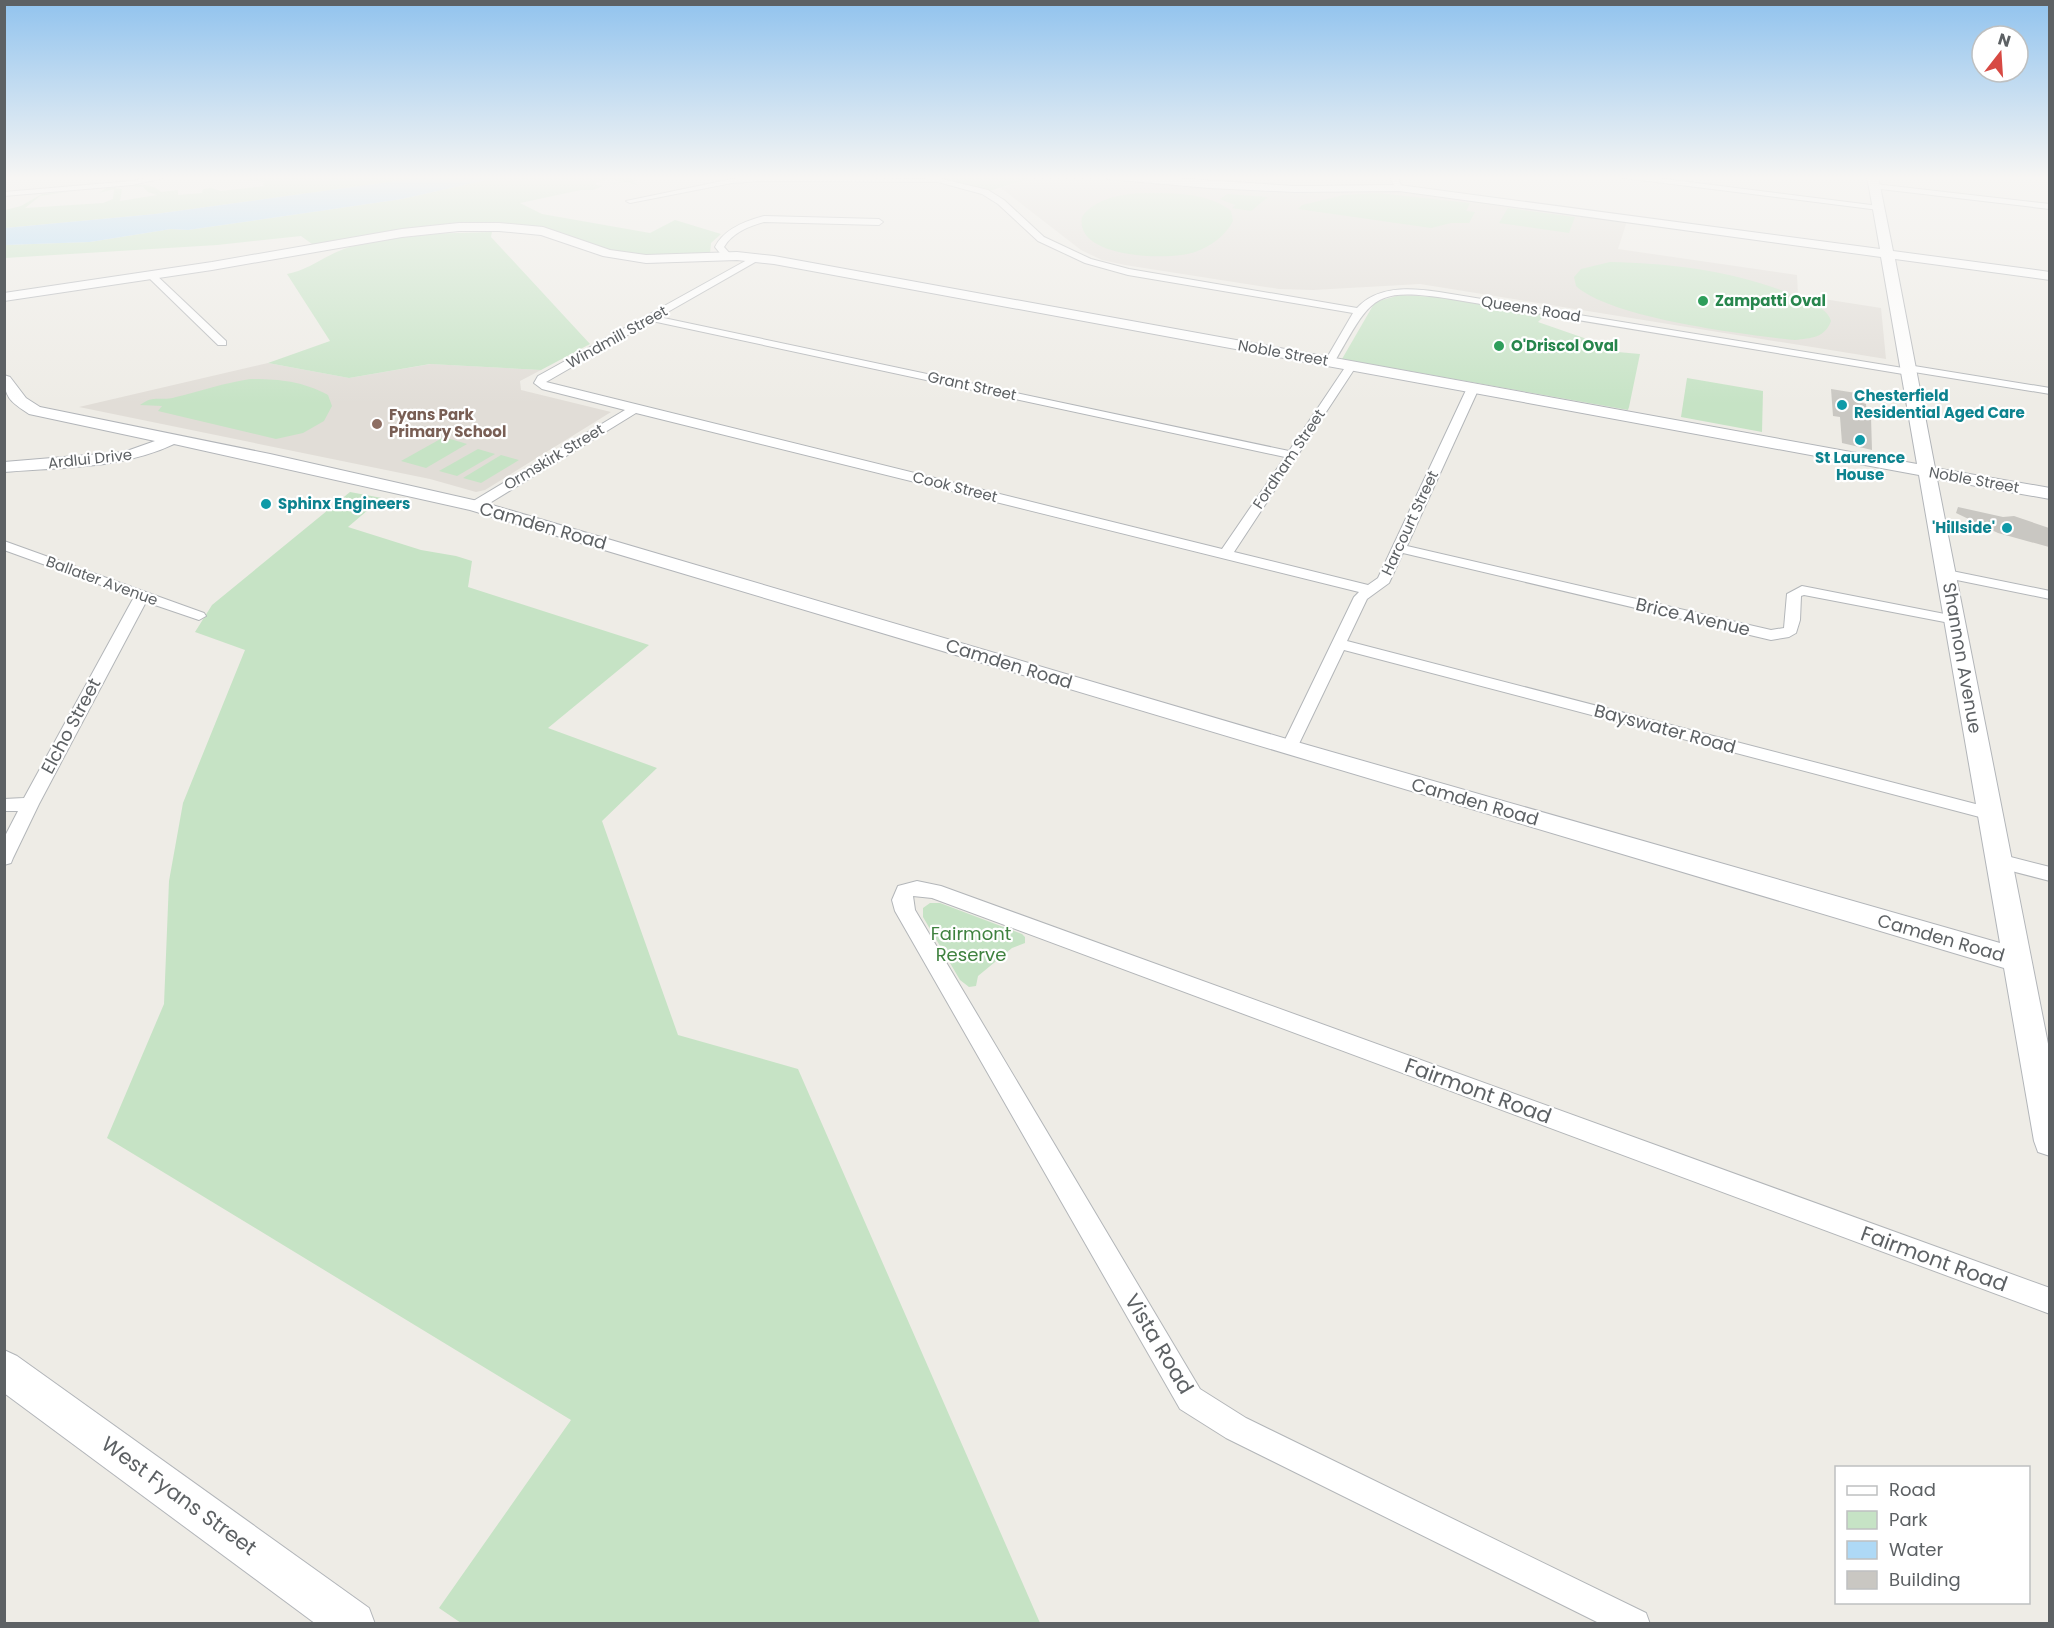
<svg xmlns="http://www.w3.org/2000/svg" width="2054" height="1628" viewBox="0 0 2054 1628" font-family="Poppins,sans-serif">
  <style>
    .education { fill: #e1ddd7 }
    .green { fill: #c6e3c5 }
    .water { fill: #aed9f6 }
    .building { fill: #c9c7c2 }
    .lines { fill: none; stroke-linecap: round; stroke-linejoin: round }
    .street-casing { stroke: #b3b6b9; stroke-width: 2 }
    .secondary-casing { stroke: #b2b5b9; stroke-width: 2 }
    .street { fill: #fff; fill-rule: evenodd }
    .secondary { fill: #fff; fill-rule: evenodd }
    .leisure-dot { fill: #2e9e5b; stroke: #fff; stroke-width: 2 }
    .culture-dot { fill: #0f9aa8; stroke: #fff; stroke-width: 2 }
    .education-dot { fill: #8d6e63; stroke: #fff; stroke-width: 2 }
    .labels { text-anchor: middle; stroke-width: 4.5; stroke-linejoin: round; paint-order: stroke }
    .far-leisure-label { font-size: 15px; font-weight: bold; fill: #27864d; stroke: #fff; text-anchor: start }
    .far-street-label { font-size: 15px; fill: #5d6164; stroke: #fff }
    .far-culture-label { font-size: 15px; font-weight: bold; fill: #0d838f; stroke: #fff; text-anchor: start }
    .far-education-label { font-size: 15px; font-weight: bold; fill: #785e54; stroke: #fff; text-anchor: start }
    .street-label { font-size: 18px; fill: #5d6164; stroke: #fff }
    .park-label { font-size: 18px; fill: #3f823f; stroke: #fff }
    .near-street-label { font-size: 21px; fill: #5d6164; stroke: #fff }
  </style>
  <rect width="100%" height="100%" fill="#eeece6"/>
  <!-- education -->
  <g class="education">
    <polygon points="1039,176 1072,176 1245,190 1406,190 1627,221 1618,249 1797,275 1798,295 1881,308 1886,359 1420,284 1313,290 1279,289 1125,265 1102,260 1081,250 1001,188"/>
    <polygon points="268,363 349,378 431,364 541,370 520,381 521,390 611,412 485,490 476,492 430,479 79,407"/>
  </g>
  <!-- green -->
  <g class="green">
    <path d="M252,176H433L155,214L5,228V210L21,206L42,194L73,191L40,196L25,208L103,203L113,199L114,189L99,193L108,187L122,189L120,201L157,195L148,192L143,187L128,186C140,185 152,183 161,192L178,190V195L202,193L203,189L211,188L221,191L265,186L262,184L265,182L245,180L252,178Z"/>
    <path d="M504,176H649L633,179L636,180L633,182L639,186L628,182L609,184L625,181L607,179L594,184L603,186L593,190H581L520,203L542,214L650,233L675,220L721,234L711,243L710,254C682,256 651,260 624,254C590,246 563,231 527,227C457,220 387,235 318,245L312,244L301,236L217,245L5,258V245L90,242L171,229L188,230L402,199Z"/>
    <polygon points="945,176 1039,176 989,191 943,178"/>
    <path d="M1143,193C1171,193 1208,192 1231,211L1233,221C1226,235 1210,247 1195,252C1170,261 1074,259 1082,217C1095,198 1122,194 1143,193Z"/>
    <polygon points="1377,193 1470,203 1466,211 1475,212 1469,223 1451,223 1431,228 1298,209 1302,205 1344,195"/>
    <polygon points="1227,194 1268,197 1251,211 1232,208 1235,205 1220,199"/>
    <polygon points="1508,208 1575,217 1569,233 1499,223"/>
    <path d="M492,232L491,237L590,344L541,370L430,364L349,378L268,363L330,341L287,274C310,270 328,253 350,247C395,234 446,233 492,232Z"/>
    <path d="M1610,262C1674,263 1749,273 1807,301C1817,306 1828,310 1831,321C1825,338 1811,338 1795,340C1746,335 1610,318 1576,286L1574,277L1581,269Z"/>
    <polygon points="1400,295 1437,297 1546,314 1538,322 1584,338 1606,351 1640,354 1629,407 1628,410 1342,359 1375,302"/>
    <polygon points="1687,378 1763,391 1762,432 1681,417"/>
    <path d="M250,379C279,379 302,381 328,395L332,406L324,421L303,433L276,439L158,411L162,406L140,405C155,394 160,402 176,397C201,391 224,383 250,379Z"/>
    <polygon points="444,437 467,444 426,468 401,461"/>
    <polygon points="478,449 495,454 457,476 439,471"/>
    <polygon points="501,455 519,460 481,483 463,478"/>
    <polygon points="350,492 382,498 348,527 421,550 456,556 472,561 468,587 649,645 548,728 657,768 602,821 678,1035 798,1069 1040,1623 461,1623 439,1608 571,1420 107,1138 164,1004 169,881 183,803 245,650 195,632 212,605"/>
    <polygon points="930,903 940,903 1022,934 1025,937 1025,943 1012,948 978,976 976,986 969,987 960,980 923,917 923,908"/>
  </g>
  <!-- water -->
  <polygon class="water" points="433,176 504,176 402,199 188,230 171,229 90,242 5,245 5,228 155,214"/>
  <!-- building -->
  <g class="building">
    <polygon points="1831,389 1862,394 1863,403 1866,404 1867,416 1871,417 1872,450 1842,443 1840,417 1833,416"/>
    <polygon points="1958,507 2003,517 2014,516 2049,528 2049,547 1998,533 1956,513"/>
  </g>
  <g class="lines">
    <!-- street casing -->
    <g class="street-casing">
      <g id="street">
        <polygon points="157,176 172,176 132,185 4,196 4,192 132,181"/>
        <path d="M933,176H941L942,179L988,190L1004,200L1044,237L1091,259L1129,269L1357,308C1378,285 1411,288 1439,292L1903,368L1908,365L2050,388V394L1914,372L1909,375L1451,299C1372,287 1372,297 1335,361L1330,364L1325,361L1353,313L1128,275L1085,263L1038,241L998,204L982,194L938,182L760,181L732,183L630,203L626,201L732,179L760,177L922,179L934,178Z"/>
        <polygon points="1390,176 1398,176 1402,190 1396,190"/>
        <polygon points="1620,176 1641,176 1879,206 1883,208 1879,210 1624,178"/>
        <polygon points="1875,184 2050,204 2050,209 1872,188 1872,184"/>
        <path d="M764,216L879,219L883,222L879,225L764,222C749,226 732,233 724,247L732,256L730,258H724L715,247C724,229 745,221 764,216Z"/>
        <path d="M756,255L764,257L659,317L1289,451L1348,363H1356L1357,365L1234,552L1368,585L1378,578L1467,388L1473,385L1477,386L1479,388L1407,546L1771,630L1784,628L1787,594L1802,586L1955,616L1962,620L1955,624L1804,595L1801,596L1800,620L1796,633L1789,637L1771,640L1403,553L1389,583L1367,599L1347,641L1991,808L1997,810L2000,814L1997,818L1991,820L1344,650L1297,748L1295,752H1283L1281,748L1354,597L1359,592L636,413L480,509H470L468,506L470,503L625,410L542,389L534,383L538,376ZM652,321L1285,457L1222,549L546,382Z"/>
        <polygon points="148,273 154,273 226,341 226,345 218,345 148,277"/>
        <polygon points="4,541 204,613 206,616 199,620 146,602 39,804 13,858 11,863 4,865 4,838 18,811 4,811 4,799 24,798 134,597 4,550"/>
        <polygon points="1947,570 2050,591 2050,599 1942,577 1940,574 1942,571"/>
        <polygon points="1999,854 2050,867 2050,881 1992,866 1990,861 1992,856"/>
        <polygon points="917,881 941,886 2050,1288 2050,1314 932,898 913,896 915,910 1200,1389 1246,1418 1646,1613 1650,1624 1601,1624 1226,1438 1180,1409 895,911 892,900 898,886"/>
      </g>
    </g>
    <!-- secondary casing -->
    <g class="secondary-casing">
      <g id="secondary">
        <path d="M1102,176H1143L1294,186L1399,185L1880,249L1867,176H1878L1893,251L2050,272V280L1895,259L1935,468L2050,488V499L1937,479L2050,1054V1156L2038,1152L2034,1141L2004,968L470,510L174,444C121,469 62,467 4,472V462L124,452L155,441L29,414C11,402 4,398 4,375L10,377L26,398L40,407L270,454L482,502L1297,742L2000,943L1919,475L774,264L737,260L646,263L603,256L541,235L499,231H459L402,237L212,270L4,301V293L212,262L402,229L459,223H499L543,227L610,250L646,255L737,252L774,256L1917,464L1881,257L1399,191L1294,192L1209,188L1108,179Z"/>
        <polygon points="4,1350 17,1356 369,1608 375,1624 316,1624 4,1393"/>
      </g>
    </g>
    <!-- street -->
    <use href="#street" class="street"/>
    <!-- secondary -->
    <use href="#secondary" class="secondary"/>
  </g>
  <!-- sky -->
  <linearGradient id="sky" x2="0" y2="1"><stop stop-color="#91c3ee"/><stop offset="0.44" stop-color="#f7f6f4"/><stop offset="1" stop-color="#f7f6f4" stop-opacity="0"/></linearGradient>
  <rect width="2054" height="404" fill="url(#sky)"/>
  <!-- markers -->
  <g class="leisure-dot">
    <circle cx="1703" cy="301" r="6"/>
    <circle cx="1499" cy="346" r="6"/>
  </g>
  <g class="culture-dot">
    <circle cx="1842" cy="405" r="6"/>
    <circle cx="1860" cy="440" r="6"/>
    <circle cx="266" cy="504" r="6"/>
    <circle cx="2007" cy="528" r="6"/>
  </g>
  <circle class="education-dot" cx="377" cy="424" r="6"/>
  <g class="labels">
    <!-- far-leisure labels -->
    <g class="far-leisure-label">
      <text x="1715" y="306">Zampatti Oval</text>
      <text x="1511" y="351">O'Driscol Oval</text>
    </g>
    <!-- far-street labels -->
    <g class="far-street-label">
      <text transform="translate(1531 309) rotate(9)" y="5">Queens Road</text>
      <text transform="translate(617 337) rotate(-29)" y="5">Windmill Street</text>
      <text transform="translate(1283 353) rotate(10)" y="5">Noble Street</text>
      <text transform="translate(972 386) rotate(12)" y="5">Grant Street</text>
      <text transform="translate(554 457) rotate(-31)" y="5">Ormskirk Street</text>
      <text transform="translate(90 459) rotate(-6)" y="5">Ardlui Drive</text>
      <text transform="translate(1289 459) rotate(-56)" y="5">Fordham Street</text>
      <text transform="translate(1974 480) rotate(10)" y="5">Noble Street</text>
      <text transform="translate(955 487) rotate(14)" y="5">Cook Street</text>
      <text transform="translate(1410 523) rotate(-65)" y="5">Harcourt Street</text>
      <text transform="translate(102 581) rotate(20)" y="5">Ballater Avenue</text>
    </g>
    <!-- far-culture labels -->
    <g class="far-culture-label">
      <text x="1854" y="401">Chesterfield<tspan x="1854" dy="17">Residential Aged Care</tspan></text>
      <text x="1860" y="463" text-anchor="middle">St Laurence<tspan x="1860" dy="17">House</tspan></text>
      <text x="278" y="509">Sphinx Engineers</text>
      <text x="1995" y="533" text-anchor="end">'Hillside'</text>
    </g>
    <!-- far-education labels -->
    <g class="far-education-label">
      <text x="389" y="420">Fyans Park<tspan x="389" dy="17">Primary School</tspan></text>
    </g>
    <!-- street labels -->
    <g class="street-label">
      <text transform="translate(543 526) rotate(16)" y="6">Camden Road</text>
      <text transform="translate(1693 617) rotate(13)" y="6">Brice Avenue</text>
      <text transform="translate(1962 658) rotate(80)" y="6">Shannon Avenue</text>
      <text transform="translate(1009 664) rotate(17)" y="6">Camden Road</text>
      <text transform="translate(71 726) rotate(-62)" y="6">Elcho Street</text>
      <text transform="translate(1665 729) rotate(15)" y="6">Bayswater Road</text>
      <text transform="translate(1475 802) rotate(16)" y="6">Camden Road</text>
      <text transform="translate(1941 938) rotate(16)" y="6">Camden Road</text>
    </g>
    <!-- park labels -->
    <g class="park-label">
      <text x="971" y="940">Fairmont<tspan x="971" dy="21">Reserve</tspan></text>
    </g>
    <!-- near-street labels -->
    <g class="near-street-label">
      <text transform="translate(1478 1091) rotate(20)" y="7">Fairmont Road</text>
      <text transform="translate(1934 1259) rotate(20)" y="7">Fairmont Road</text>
      <text transform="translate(1159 1344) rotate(59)" y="7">Vista Road</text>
      <text transform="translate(179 1496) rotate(36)" y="7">West Fyans Street</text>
    </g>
  </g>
  <!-- border -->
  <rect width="2054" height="1628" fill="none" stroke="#5d6164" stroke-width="12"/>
  <!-- legend -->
  <rect x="1835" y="1466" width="195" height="138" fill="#ffffff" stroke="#bec0c1" stroke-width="1.5"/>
  <rect x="1847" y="1486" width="30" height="9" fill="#ffffff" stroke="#bec0c1" stroke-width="1.5"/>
  <text x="1889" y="1496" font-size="18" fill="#5d6164">Road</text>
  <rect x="1847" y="1511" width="30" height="18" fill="#c6e3c5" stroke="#bec0c1" stroke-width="1.5"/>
  <text x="1889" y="1526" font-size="18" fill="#5d6164">Park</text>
  <rect x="1847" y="1541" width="30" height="18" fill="#aed9f6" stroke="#bec0c1" stroke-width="1.5"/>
  <text x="1889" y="1556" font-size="18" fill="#5d6164">Water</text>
  <rect x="1847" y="1571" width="30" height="18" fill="#c9c7c2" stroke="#bec0c1" stroke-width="1.5"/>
  <text x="1889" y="1586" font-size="18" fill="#5d6164">Building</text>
  <!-- north arrow -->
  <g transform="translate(2000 54) rotate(17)"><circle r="28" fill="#ffffff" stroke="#bec0c1" stroke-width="1.5"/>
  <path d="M0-4.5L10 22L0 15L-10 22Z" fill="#d74943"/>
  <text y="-9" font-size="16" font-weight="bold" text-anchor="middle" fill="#5d6164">N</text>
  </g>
</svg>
